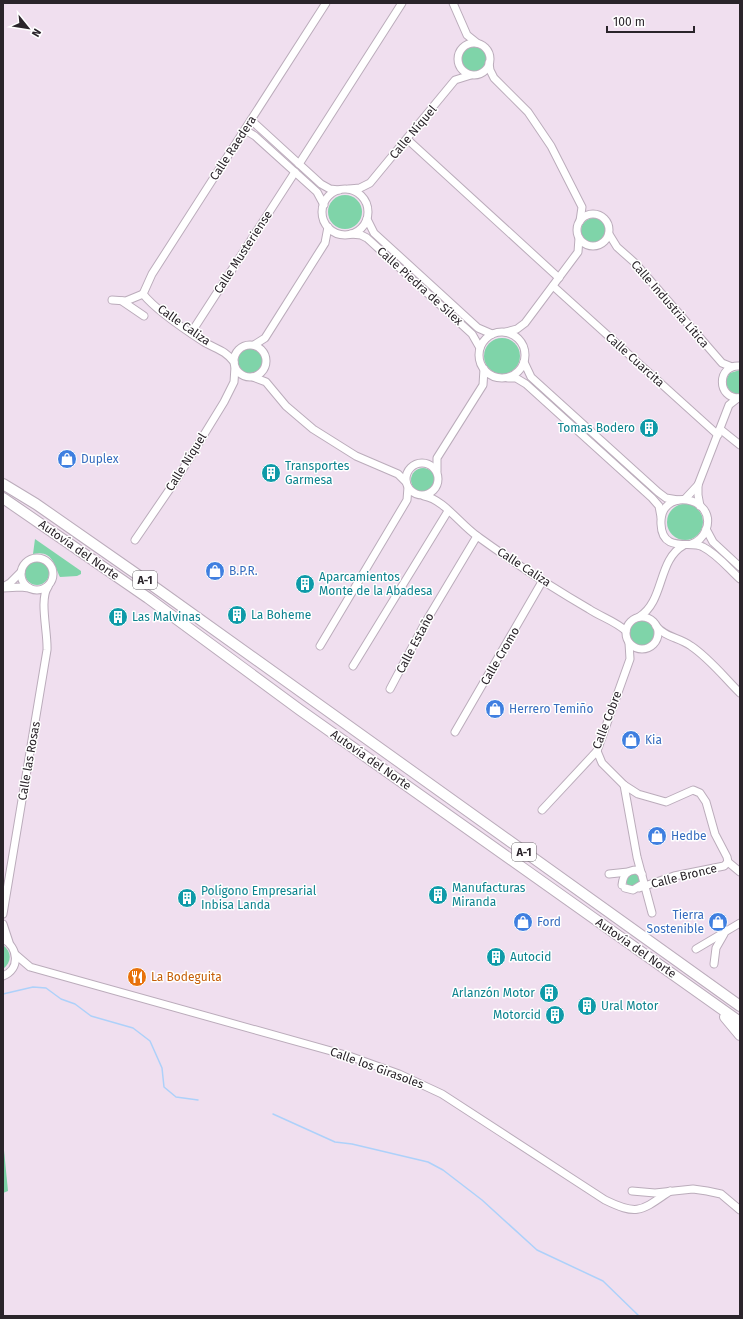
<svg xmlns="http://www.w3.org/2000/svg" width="743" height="1319" viewBox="0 0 743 1319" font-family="'Fira Sans',sans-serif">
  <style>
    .green { fill: #7fd4a9 }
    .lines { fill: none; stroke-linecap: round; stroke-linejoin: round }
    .stream { stroke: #add1fa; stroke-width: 1.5 }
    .minor-casing { stroke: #bbacbb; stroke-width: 9 }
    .highway-casing { stroke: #bbacbb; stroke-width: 12 }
    .minor { stroke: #fff; stroke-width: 7 }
    .highway { stroke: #fff; stroke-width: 10 }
    .labels { text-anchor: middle; stroke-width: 3; stroke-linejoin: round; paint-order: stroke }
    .shield { fill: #fff; stroke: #6a666a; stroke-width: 1 }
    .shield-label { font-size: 11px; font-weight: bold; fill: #2a242a }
    .street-label { font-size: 12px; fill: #2a242a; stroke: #fff }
    .culture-label { font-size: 12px; fill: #0d838f; stroke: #fff; text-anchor: start }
    .shop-label { font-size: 12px; fill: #366cbe; stroke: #fff; text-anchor: start }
    .food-label { font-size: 12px; fill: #c56008; stroke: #fff; text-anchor: start }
  </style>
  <rect width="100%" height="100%" fill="#f0dfef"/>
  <!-- green -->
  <g class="green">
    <circle cx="474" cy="60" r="13"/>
    <circle cx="345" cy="212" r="17"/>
    <circle cx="594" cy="231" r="13"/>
    <circle cx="502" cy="356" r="18"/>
    <circle cx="251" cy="361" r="13"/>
    <path d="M740,370V394C728,395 722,382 730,373Z"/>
    <circle cx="423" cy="480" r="12"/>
    <circle cx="685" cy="522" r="18"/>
    <path d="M35,539L81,571V574L77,576L60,577C54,565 53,550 33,554Z"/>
    <circle cx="37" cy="573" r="12"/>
    <circle cx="642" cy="633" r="13"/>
    <circle cx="633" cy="880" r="7"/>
    <path d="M3,945C12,952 12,962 3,969Z"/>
    <polygon points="3,1140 8,1191 3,1193"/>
  </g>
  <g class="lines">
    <!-- stream -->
    <g class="stream">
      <polyline points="3,994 33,987 46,988 61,999 75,1004 91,1016 133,1028 150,1041 162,1068 164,1087 176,1097 198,1100"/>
      <polyline points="273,1114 335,1142 352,1144 428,1162 443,1170 482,1200 537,1250 603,1281 639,1316"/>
    </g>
    <!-- minor casing -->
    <g class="minor-casing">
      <g id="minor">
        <polyline points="453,3 467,35 477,43"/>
        <circle cx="474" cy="59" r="16"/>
        <polyline points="489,63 490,70 494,78 528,112 551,146 582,207 580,221"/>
        <polyline points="251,120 321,184 330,189 339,190"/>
        <polyline points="245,130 255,136 317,192 324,205"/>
        <polyline points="407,139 559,278"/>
        <polyline points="299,164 402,3"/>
        <polyline points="349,189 360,188 370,183 455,80 471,75"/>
        <circle cx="345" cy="212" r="23"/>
        <circle cx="593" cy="230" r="16"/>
        <polyline points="367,219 374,233 478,328 492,334"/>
        <polyline points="351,234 361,235 367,238 472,334 480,348"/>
        <polyline points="609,234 617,247 635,263 722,363 732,367"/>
        <polyline points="553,286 718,435"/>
        <polyline points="143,294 152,274 326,3"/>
        <path d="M143,294C155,309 187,331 204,342C216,349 225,350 234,362"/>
        <polyline points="112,300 126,301 143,294"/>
        <polyline points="122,301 144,316"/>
        <circle cx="502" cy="355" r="23"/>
        <polyline points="506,332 517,329 525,323 578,252 579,238"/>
        <polyline points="191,333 295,172"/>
        <circle cx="250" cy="361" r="16"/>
        <polyline points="254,345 265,338 325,243 328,227"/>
        <polyline points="524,362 531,377 658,492 666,498 678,500"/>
        <path d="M740,366C717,364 716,399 740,398"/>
        <polyline points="253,377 266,382 286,406 313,429 356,456 398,474 406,482"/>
        <polyline points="508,378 516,378 526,384 652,498 659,506 661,517"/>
        <polyline points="720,429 740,445"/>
        <circle cx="422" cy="479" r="16"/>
        <polyline points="437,471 437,458 483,385 484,369"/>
        <path d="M424,496C443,499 460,524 477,536C513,562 551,587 589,609C601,617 615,621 626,631"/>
        <polyline points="685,499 698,485"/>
        <polyline points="700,506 698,495 698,485 729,405 738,398"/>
        <polyline points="706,529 713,542 740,567"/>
        <polyline points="135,540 178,477 224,402 234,382 235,367"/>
        <path d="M691,544C698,542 703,537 706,530C718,496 659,486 661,524C662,554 691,540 703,547C717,554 728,568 740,579"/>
        <circle cx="37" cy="574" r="16"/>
        <polyline points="3,587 10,583 21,572"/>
        <polyline points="3,588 21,587 29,588"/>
        <circle cx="642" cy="633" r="16"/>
        <path d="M639,617C665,601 657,560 684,545"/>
        <path d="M656,626C666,638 679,637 691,646C709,658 724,677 740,693"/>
        <polyline points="320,646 407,500 408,487"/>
        <polyline points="353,666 448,511"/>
        <polyline points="390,689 425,623 477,536"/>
        <polyline points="455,732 543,580"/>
        <polyline points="597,751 602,763 624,785 638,794 666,802 693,790 700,793 706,802 715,834 727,857 728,862 740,872"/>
        <polyline points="624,785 637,857 652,913"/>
        <polyline points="542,810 597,751 630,659 629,643"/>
        <polyline points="609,874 628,872"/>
        <path d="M622,885C623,875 627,870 637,870L642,874"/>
        <polyline points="625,888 633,890 641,885"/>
        <polyline points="639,888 674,876 724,866 728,862"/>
        <path d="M3,914L47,650C48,633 39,599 48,587"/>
        <polyline points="3,924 9,942"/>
        <path d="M3,939C18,947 21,969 3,976"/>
        <polyline points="696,949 740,923"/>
        <path d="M16,955L30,967L349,1056L399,1074L442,1094L605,1200C638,1216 641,1211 670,1191"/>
        <polyline points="714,964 716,948 724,934"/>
        <polyline points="632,1191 655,1193 693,1189 707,1191 721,1194 740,1210"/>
      </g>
    </g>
    <!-- highway casing -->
    <g class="highway-casing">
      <g id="highway">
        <polyline points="3,484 36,504 135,573 740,1006"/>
        <polyline points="3,498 148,598 300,710 740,1022"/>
        <polyline points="725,1017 740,1035"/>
      </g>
    </g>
    <!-- minor -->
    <use href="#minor" class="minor"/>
    <!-- highway -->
    <use href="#highway" class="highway"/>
  </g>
  <!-- icons -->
  <defs>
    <g id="building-disc" transform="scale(1)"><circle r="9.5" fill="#0f9aa8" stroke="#fff"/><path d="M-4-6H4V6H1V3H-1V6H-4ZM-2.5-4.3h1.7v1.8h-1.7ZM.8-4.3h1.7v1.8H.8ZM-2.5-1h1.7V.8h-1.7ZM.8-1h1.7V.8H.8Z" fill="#fff"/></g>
    <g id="shop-disc" transform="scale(1)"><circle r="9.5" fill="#3f7fe0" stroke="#fff"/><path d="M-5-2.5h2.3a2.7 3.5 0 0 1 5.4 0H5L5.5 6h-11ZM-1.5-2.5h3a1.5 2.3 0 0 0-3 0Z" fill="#fff"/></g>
    <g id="restaurant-disc" transform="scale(1)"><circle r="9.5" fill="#e8710a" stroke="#fff"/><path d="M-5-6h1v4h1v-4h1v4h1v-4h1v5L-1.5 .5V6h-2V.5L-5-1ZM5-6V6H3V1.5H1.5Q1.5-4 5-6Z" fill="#fff"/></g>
  </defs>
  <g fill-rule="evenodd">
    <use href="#building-disc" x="649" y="428"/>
    <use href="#shop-disc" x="67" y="459"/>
    <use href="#building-disc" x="271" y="473"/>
    <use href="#shop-disc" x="215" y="571"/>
    <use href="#building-disc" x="305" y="584"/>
    <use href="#building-disc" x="237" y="615"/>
    <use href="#building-disc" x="118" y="617"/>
    <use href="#shop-disc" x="495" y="709"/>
    <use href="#shop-disc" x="631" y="740"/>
    <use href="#shop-disc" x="657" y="836"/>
    <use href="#building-disc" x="438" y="895"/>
    <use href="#building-disc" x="187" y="898"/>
    <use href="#shop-disc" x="523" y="922"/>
    <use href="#shop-disc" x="718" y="922"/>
    <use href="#building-disc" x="496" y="957"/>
    <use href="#restaurant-disc" x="137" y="977"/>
    <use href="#building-disc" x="549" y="993"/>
    <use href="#building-disc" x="587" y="1006"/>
    <use href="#building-disc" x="555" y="1015"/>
  </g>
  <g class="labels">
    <!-- shield labels -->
    <g class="shield">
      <rect x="133" y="571" width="24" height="18" rx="3"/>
      <rect x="512" y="843" width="24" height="18" rx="3"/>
    </g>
    <g class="shield-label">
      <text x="145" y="584">A-1</text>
      <text x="524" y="856">A-1</text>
    </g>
    <!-- street labels -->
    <g class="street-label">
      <text transform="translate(413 132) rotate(-50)" y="4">Calle Níquel</text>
      <text transform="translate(233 148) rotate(-57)" y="4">Calle Raedera</text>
      <text transform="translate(243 252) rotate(-57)" y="4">Calle Musteriense</text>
      <text transform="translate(420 286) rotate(42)" y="4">Calle Piedra de Sílex</text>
      <text transform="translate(670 304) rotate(49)" y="4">Calle Industria Lítica</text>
      <text transform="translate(184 325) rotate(35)" y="4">Calle Caliza</text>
      <text transform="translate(635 360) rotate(42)" y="4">Calle Cuarcita</text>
      <text transform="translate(186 462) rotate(-58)" y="4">Calle Níquel</text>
      <text transform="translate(79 550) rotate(35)" y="4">Autovía del Norte</text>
      <text transform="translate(524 567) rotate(33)" y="4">Calle Caliza</text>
      <text transform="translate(415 643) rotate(-62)" y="4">Calle Estaño</text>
      <text transform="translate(500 656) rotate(-60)" y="4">Calle Cromo</text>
      <text transform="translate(607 720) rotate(-69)" y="4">Calle Cobre</text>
      <text transform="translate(371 760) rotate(35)" y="4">Autovía del Norte</text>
      <text transform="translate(29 761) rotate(-80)" y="4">Calle las Rosas</text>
      <text transform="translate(684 876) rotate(-14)" y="4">Calle Bronce</text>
      <text transform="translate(636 948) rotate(35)" y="4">Autovía del Norte</text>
      <text transform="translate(377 1068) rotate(20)" y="4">Calle los Girasoles</text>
    </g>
    <!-- culture labels -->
    <g class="culture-label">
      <text x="635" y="432" text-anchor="end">Tomas Bodero</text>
      <text x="285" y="470">Transportes<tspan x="285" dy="14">Garmesa</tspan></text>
      <text x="319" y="581">Aparcamientos<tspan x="319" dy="14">Monte de la Abadesa</tspan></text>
      <text x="251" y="619">La Boheme</text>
      <text x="132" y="621">Las Malvinas</text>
      <text x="452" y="892">Manufacturas<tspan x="452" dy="14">Miranda</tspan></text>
      <text x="201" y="895">Polígono Empresarial<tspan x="201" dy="14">Inbisa Landa</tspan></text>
      <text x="510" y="961">Autocid</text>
      <text x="535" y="997" text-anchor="end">Arlanzón Motor</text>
      <text x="601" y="1010">Ural Motor</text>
      <text x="541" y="1019" text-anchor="end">Motorcid</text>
    </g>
    <!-- shop labels -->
    <g class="shop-label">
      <text x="81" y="463">Duplex</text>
      <text x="229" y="575">B.P.R.</text>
      <text x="509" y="713">Herrero Temiño</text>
      <text x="645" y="744">Kia</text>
      <text x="671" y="840">Hedbe</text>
      <text x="704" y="919" text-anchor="end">Tierra<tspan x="704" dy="14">Sostenible</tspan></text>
      <text x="537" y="926">Ford</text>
    </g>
    <!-- food labels -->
    <g class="food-label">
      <text x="151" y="981">La Bodeguita</text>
    </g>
  </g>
  <!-- border -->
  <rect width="743" height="1319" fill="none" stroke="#2a242a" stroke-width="8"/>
  <!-- north arrow -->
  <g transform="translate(28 28) rotate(120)" stroke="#ffffff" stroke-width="3" paint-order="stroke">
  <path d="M0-3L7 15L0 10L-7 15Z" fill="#2a242a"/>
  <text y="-6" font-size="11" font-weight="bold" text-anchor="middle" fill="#2a242a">N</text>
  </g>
  <!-- scale -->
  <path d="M607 26v6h87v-6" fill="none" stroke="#2a242a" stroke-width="2"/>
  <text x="613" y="26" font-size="12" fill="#2a242a" stroke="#ffffff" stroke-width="3" paint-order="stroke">100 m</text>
</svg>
